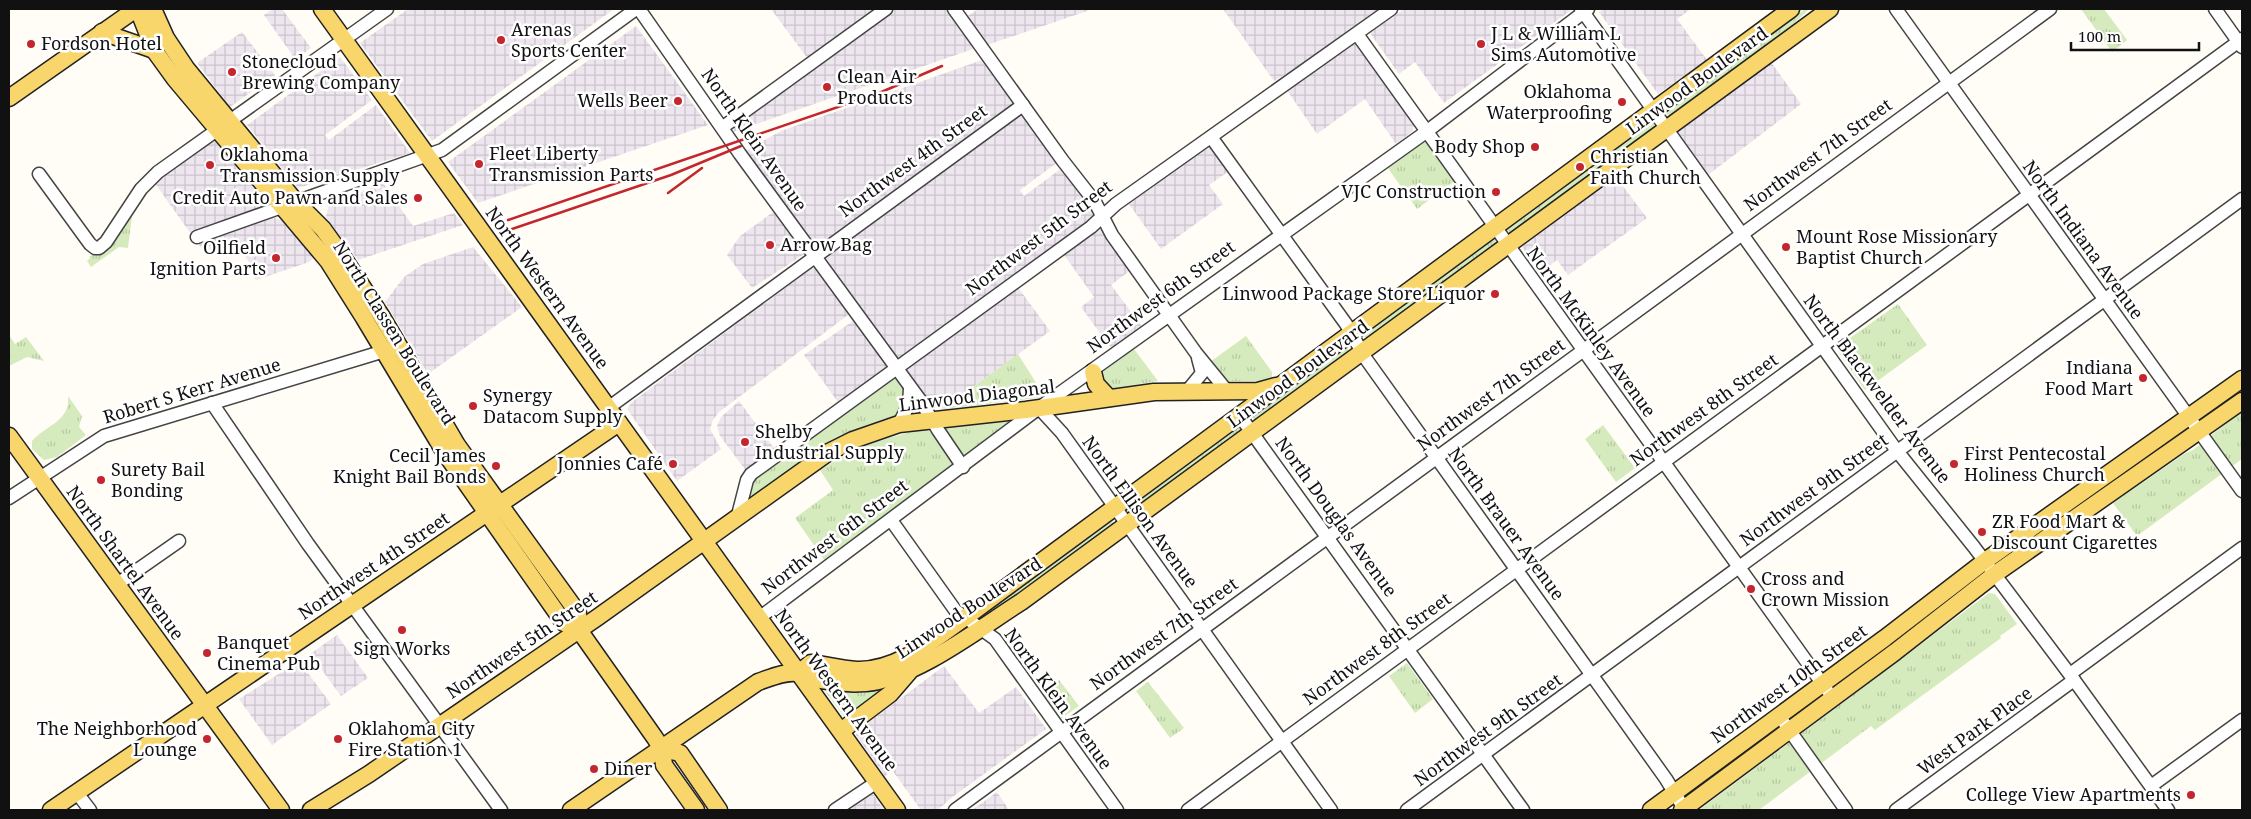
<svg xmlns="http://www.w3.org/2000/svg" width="2251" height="819" viewBox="0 0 2251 819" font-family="'Noto Serif',serif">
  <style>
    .industrial { fill: url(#industrial-grid) }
    .grass { fill: url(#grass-tufts) }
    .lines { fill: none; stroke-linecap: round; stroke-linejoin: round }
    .minor-casing { stroke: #444; stroke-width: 15 }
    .major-casing { stroke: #222; stroke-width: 19 }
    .minor { stroke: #fff; stroke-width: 12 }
    .major { stroke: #f9d66b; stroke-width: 16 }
    .rail { stroke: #c4262e; stroke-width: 2.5 }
    .poi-dot { fill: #c4262e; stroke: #fff; stroke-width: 2 }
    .labels { text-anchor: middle; stroke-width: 5; stroke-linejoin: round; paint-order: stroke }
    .poi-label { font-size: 18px; fill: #111; stroke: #fff; text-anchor: start }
    .street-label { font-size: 18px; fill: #111; stroke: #fff }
  </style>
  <defs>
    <pattern id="industrial-grid" width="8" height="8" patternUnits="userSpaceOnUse" patternTransform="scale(1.25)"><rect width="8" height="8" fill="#eee6ef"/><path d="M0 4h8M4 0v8" fill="none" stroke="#cbc4cc"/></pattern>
    <pattern id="grass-tufts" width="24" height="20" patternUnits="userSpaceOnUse" patternTransform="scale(1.25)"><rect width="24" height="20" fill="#d5ebbd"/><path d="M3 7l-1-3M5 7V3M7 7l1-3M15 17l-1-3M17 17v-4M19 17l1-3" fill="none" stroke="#b6c8a1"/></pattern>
  </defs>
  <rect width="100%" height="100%" fill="#fffdf5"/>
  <!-- industrial -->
  <g class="industrial">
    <polygon points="273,9 282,9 311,48 295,59 264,15"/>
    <polygon points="408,9 614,9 432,141 360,43"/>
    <polygon points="771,9 877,9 808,59"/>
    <polygon points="895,9 947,9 976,48 733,132 735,125"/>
    <polygon points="978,9 1093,9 987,45 966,17"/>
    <polygon points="1223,9 1381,9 1317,55 1274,81"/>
    <polygon points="1404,9 1568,9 1570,11 1444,103 1415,62 1399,74 1370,33"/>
    <polygon points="1604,9 1691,9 1677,19 1707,60 1658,94 1599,12"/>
    <polygon points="636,26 708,125 478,203 448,162"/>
    <polygon points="242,32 275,75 230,107 197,63"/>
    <polygon points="1352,43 1359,46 1414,123 1413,131 1396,144 1365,99 1317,134 1286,89"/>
    <polygon points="340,57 372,100 325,135 329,140 376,105 410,153 298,188 247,125"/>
    <polygon points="982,60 985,61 1058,162 1020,190 1024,196 1062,168 1095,212 1096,218 1012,279 1050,331 943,409 930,405 905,374 901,358 896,358 886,363 886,369 840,405 804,355 863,314 745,151 781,131"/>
    <polygon points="1771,62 1801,104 1708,175 1677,130"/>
    <polygon points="212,141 219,143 263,199 263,206 259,210 191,234 154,182"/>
    <polygon points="1209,147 1229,171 1209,185 1223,204 1161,249 1129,204"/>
    <polygon points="1616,177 1647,218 1568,275 1557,260 1541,272 1522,247"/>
    <polygon points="383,183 413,226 454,213 463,225 358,260 326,217 329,205"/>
    <polygon points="776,210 806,253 752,288 727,255 740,236"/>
    <polygon points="273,217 285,222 315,257 309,262 256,280 249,262 234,240 204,252 197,242"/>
    <polygon points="1099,228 1131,270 1111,285 1144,329 1113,351 1081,307 1094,297 1062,252"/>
    <polygon points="473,247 522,307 428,374 385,302 404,277 423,264"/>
    <polygon points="816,267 849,312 848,315 719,412 713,420 710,429 721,449 677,481 627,409 632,402 812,268"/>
    <polygon points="739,401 776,451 747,472 720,436 717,426 721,417"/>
    <polygon points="337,635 368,678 341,696 310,654"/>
    <polygon points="299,661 331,704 272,745 239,699"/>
    <polygon points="944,666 979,713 1016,687 1046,729 951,798 938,810 921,810 892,770 885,776 856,735 857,731"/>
    <polygon points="997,792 1009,810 972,810"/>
    <polygon points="873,794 884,810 849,810"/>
  </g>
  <!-- grass -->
  <g class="grass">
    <polygon points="1805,9 1809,9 1792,26 1670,115 1665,114 1666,111"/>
    <polygon points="2081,9 2104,9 2127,40 2112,52"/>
    <polygon points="1651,122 1654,123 1654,127 1511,232 1507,231 1506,228"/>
    <polygon points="1424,137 1455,181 1417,209 1385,164"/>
    <polygon points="132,215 128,248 119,247 91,267 87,261 90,258 89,256 99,254"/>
    <polygon points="1493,238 1496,240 1495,244 1367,338 1363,336 1363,333"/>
    <polygon points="1898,304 1927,345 1865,390 1836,348"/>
    <polygon points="9,335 15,344 26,337 44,361 27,357 9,366"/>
    <polygon points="1246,336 1272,372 1272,381 1228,381 1210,362"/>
    <polygon points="1347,346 1348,351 1256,419 1252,418 1251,416"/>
    <polygon points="1134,349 1158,381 1109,389 1099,378 1101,373"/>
    <polygon points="1018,354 1045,397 943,409"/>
    <polygon points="894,376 904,390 904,402 896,415 851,431 825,445 748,499 749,483"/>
    <path d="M68,396L82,416L79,427L86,435L57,457L44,460L32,449V441C46,425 71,421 68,396Z"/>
    <polygon points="2242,411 2242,459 2137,536 2113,503 2184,454 2193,450"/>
    <polygon points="1016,419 964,457 943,428 946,428"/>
    <polygon points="1237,425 1240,426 1240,431 1129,512 1124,511 1124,508"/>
    <polygon points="1603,425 1635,468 1616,482 1585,439"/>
    <path d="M925,429L933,433L955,465L825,561L795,518L833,490L820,470C853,448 886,437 925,429Z"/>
    <polygon points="1112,518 1113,524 1015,595 980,617"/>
    <polygon points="1989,593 1995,594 2017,624 2000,636 2001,638 1875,730 1871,726 1759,810 1699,810"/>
    <polygon points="1407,663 1433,699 1415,713 1389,676"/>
    <polygon points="1059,680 1079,706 1059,720 1040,694"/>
    <polygon points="1148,682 1184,728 1170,738 1136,691"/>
    <polygon points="888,689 845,718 825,691 863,693"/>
    <polygon points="1773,730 1776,733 1694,793 1691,792 1691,789"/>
  </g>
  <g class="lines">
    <!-- minor casing -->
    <g class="minor-casing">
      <g id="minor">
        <polyline points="639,9 740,154 920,400 938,430 963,467"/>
        <polyline points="954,9 1063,161 1095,202 1112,235 1196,353 1227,391"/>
        <polyline points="1581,9 1897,451 1974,547 2074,680 2168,810"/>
        <polyline points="1896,9 2242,491"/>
        <polyline points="2215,9 2242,47"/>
        <polyline points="1357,34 1827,690"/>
        <polyline points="723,127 886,9"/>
        <polyline points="1211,137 1346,324 1366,359 1666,779 1685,810"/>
        <polyline points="39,174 90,244 95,248 99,248 106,242 141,189 158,172 387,9"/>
        <polyline points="197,237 442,150 636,9"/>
        <polyline points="1188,390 1202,373 1198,358"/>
        <polyline points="212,403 308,544 501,810"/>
        <polyline points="608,408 1023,105"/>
        <polyline points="1039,408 1062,433 1331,810"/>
        <polyline points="1240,416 1523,810"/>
        <polyline points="899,424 909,404 910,389"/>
        <polyline points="9,498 104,436 391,349"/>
        <polyline points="737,519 747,480 751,474 1091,227 1116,204 1391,9"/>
        <polyline points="891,520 955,610 995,639 1117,810"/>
        <polyline points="116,585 179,541"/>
        <polyline points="759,618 1039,408 1426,132 1588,9"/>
        <polyline points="2070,674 2242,548"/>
        <polyline points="1785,724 1846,810"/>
        <polyline points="2151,786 2242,720"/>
        <polyline points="77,793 90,810"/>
        <polyline points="835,810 877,782"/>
        <polyline points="955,810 2050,9"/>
        <polyline points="1188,810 2242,39"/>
        <polyline points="1407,810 2242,199"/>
        <polyline points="1896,810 2074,680"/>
      </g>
    </g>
    <!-- major casing -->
    <g class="major-casing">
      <g id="major">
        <polyline points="138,9 154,50 175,79 328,261 364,318 445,453 564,623 579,630 655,738 662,749 664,765 696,810"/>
        <polyline points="153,9 166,38 186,68 296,202 323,229 341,254 382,317 457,445 578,613 579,630"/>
        <polyline points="322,9 897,810"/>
        <polyline points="102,32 154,50"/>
        <polyline points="9,98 136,9"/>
        <polyline points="1093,372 1096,384 1109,398"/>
        <polyline points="9,436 281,810"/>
        <path d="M799,673L811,663C826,665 841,669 857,670C898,671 934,639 966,617L1791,9"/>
        <polyline points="841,731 890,694 909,672"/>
        <polyline points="662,749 680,753 719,810"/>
        <polyline points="51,810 619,423"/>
        <polyline points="311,810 369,774 598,617 829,452 853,440 899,424 1026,410 1154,392 1258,391 1276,386"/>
        <path d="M571,810L758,682C770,678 785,671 799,673C806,673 813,678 820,680C835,683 852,684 866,683C914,679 980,628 1021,602L1830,9"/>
        <polyline points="1651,810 1885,638 1985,561 2242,379"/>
        <polyline points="1682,810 1895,652 1995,574 2242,401"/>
      </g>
    </g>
    <!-- minor -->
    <use href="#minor" class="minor"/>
    <!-- major -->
    <use href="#major" class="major"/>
    <!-- rail -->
    <g class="rail">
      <polyline points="668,193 702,168"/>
      <polyline points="508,220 879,93 942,66"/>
      <polyline points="506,231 671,175 741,146"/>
    </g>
  </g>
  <!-- markers -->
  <g class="poi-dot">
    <circle cx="501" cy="40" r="5"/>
    <circle cx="31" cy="44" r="5"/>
    <circle cx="1481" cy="44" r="5"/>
    <circle cx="232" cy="72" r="5"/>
    <circle cx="827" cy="87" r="5"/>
    <circle cx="678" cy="101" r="5"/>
    <circle cx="1622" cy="102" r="5"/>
    <circle cx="1535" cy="147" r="5"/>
    <circle cx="479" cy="164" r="5"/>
    <circle cx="210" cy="165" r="5"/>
    <circle cx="1580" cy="167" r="5"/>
    <circle cx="1496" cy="192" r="5"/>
    <circle cx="418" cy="198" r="5"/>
    <circle cx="770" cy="245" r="5"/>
    <circle cx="1786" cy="247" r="5"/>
    <circle cx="276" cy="258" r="5"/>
    <circle cx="1495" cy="294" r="5"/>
    <circle cx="2143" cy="378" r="5"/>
    <circle cx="473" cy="406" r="5"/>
    <circle cx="745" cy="442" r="5"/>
    <circle cx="673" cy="464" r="5"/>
    <circle cx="1954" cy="464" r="5"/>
    <circle cx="496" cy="466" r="5"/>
    <circle cx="101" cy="480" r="5"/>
    <circle cx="1982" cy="532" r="5"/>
    <circle cx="1751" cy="589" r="5"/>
    <circle cx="402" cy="630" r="5"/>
    <circle cx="207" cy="653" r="5"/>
    <circle cx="207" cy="739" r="5"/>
    <circle cx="338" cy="739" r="5"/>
    <circle cx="594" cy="769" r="5"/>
    <circle cx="2191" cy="795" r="5"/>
  </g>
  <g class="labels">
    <!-- poi labels -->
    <g class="poi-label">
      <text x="511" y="36">Arenas<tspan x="511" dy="21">Sports Center</tspan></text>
      <text x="1491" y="40">J L &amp; William L<tspan x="1491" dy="21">Sims Automotive</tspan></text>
      <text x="41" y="50">Fordson Hotel</text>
      <text x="242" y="68">Stonecloud<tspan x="242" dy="21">Brewing Company</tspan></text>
      <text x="837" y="83">Clean Air<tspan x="837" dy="21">Products</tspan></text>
      <text x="1612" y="98" text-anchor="end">Oklahoma<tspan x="1612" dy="21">Waterproofing</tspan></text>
      <text x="668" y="107" text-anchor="end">Wells Beer</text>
      <text x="1525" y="153" text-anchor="end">Body Shop</text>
      <text x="489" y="160">Fleet Liberty<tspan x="489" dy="21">Transmission Parts</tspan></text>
      <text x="220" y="161">Oklahoma<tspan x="220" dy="21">Transmission Supply</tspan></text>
      <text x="1590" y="163">Christian<tspan x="1590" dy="21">Faith Church</tspan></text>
      <text x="1486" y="198" text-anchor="end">VJC Construction</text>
      <text x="408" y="204" text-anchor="end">Credit Auto Pawn and Sales</text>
      <text x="1796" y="243">Mount Rose Missionary<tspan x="1796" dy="21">Baptist Church</tspan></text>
      <text x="780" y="251">Arrow Bag</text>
      <text x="266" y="254" text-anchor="end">Oilfield<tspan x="266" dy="21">Ignition Parts</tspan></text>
      <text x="1485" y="300" text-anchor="end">Linwood Package Store Liquor</text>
      <text x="2133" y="374" text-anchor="end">Indiana<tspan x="2133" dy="21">Food Mart</tspan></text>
      <text x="483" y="402">Synergy<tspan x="483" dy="21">Datacom Supply</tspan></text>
      <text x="755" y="438">Shelby<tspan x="755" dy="21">Industrial Supply</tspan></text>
      <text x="1964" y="460">First Pentecostal<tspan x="1964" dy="21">Holiness Church</tspan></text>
      <text x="486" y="462" text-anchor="end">Cecil James<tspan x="486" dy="21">Knight Bail Bonds</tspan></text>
      <text x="663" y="470" text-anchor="end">Jonnies Café</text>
      <text x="111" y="476">Surety Bail<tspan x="111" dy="21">Bonding</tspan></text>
      <text x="1992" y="528">ZR Food Mart &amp;<tspan x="1992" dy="21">Discount Cigarettes</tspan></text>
      <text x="1761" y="585">Cross and<tspan x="1761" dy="21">Crown Mission</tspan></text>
      <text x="217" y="649">Banquet<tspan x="217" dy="21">Cinema Pub</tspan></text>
      <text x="402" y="655" text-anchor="middle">Sign Works</text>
      <text x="197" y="735" text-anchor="end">The Neighborhood<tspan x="197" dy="21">Lounge</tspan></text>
      <text x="348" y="735">Oklahoma City<tspan x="348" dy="21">Fire Station 1</tspan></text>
      <text x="604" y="775">Diner</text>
      <text x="2181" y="801" text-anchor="end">College View Apartments</text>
    </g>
    <!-- street labels -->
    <g class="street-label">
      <text transform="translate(1697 81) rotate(-36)" y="6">Linwood Boulevard</text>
      <text transform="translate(754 140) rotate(55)" y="6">North Klein Avenue</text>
      <text transform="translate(1818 155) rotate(-36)" y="6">Northwest 7th Street</text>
      <text transform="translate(913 161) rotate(-36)" y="6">Northwest 4th Street</text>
      <text transform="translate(1039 238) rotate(-37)" y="6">Northwest 5th Street</text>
      <text transform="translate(2083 240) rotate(54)" y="6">North Indiana Avenue</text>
      <text transform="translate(547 288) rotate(54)" y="6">North Western Avenue</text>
      <text transform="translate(1161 297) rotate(-36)" y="6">Northwest 6th Street</text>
      <text transform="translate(1591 332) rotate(54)" y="6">North McKinley Avenue</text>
      <text transform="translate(394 333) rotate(58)" y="6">North Classen Boulevard</text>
      <text transform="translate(1298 374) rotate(-36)" y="6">Linwood Boulevard</text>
      <text transform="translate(1877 389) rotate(53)" y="6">North Blackwelder Avenue</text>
      <text transform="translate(192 391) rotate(-17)" y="6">Robert S Kerr Avenue</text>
      <text transform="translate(1491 395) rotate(-36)" y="6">Northwest 7th Street</text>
      <text transform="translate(977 396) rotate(-7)" y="6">Linwood Diagonal</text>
      <text transform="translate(1704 410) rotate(-36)" y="6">Northwest 8th Street</text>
      <text transform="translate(1814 490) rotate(-36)" y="6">Northwest 9th Street</text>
      <text transform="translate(1140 512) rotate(54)" y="6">North Ellison Avenue</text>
      <text transform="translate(1336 517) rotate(54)" y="6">North Douglas Avenue</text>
      <text transform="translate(1506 524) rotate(54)" y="6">North Brauer Avenue</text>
      <text transform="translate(835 537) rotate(-37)" y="6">Northwest 6th Street</text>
      <text transform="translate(125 563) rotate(54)" y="6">North Shartel Avenue</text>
      <text transform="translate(374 566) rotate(-34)" y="6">Northwest 4th Street</text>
      <text transform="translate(969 608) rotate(-33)" y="6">Linwood Boulevard</text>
      <text transform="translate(1164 634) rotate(-36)" y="6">Northwest 7th Street</text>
      <text transform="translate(522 645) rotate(-34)" y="6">Northwest 5th Street</text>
      <text transform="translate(1377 649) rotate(-36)" y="6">Northwest 8th Street</text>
      <text transform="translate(1789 684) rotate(-36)" y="6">Northwest 10th Street</text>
      <text transform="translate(836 690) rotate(54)" y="6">North Western Avenue</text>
      <text transform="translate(1058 699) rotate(54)" y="6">North Klein Avenue</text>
      <text transform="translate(1488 730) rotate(-36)" y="6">Northwest 9th Street</text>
      <text transform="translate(1975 731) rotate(-36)" y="6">West Park Place</text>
    </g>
  </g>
  <!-- border -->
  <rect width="2251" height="819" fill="none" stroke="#111111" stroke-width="20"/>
  <!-- scale -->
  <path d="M2071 42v8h128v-8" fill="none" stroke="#111111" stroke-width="2.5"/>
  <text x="2078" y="42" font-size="15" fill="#111111" stroke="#ffffff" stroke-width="4" paint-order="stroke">100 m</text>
</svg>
